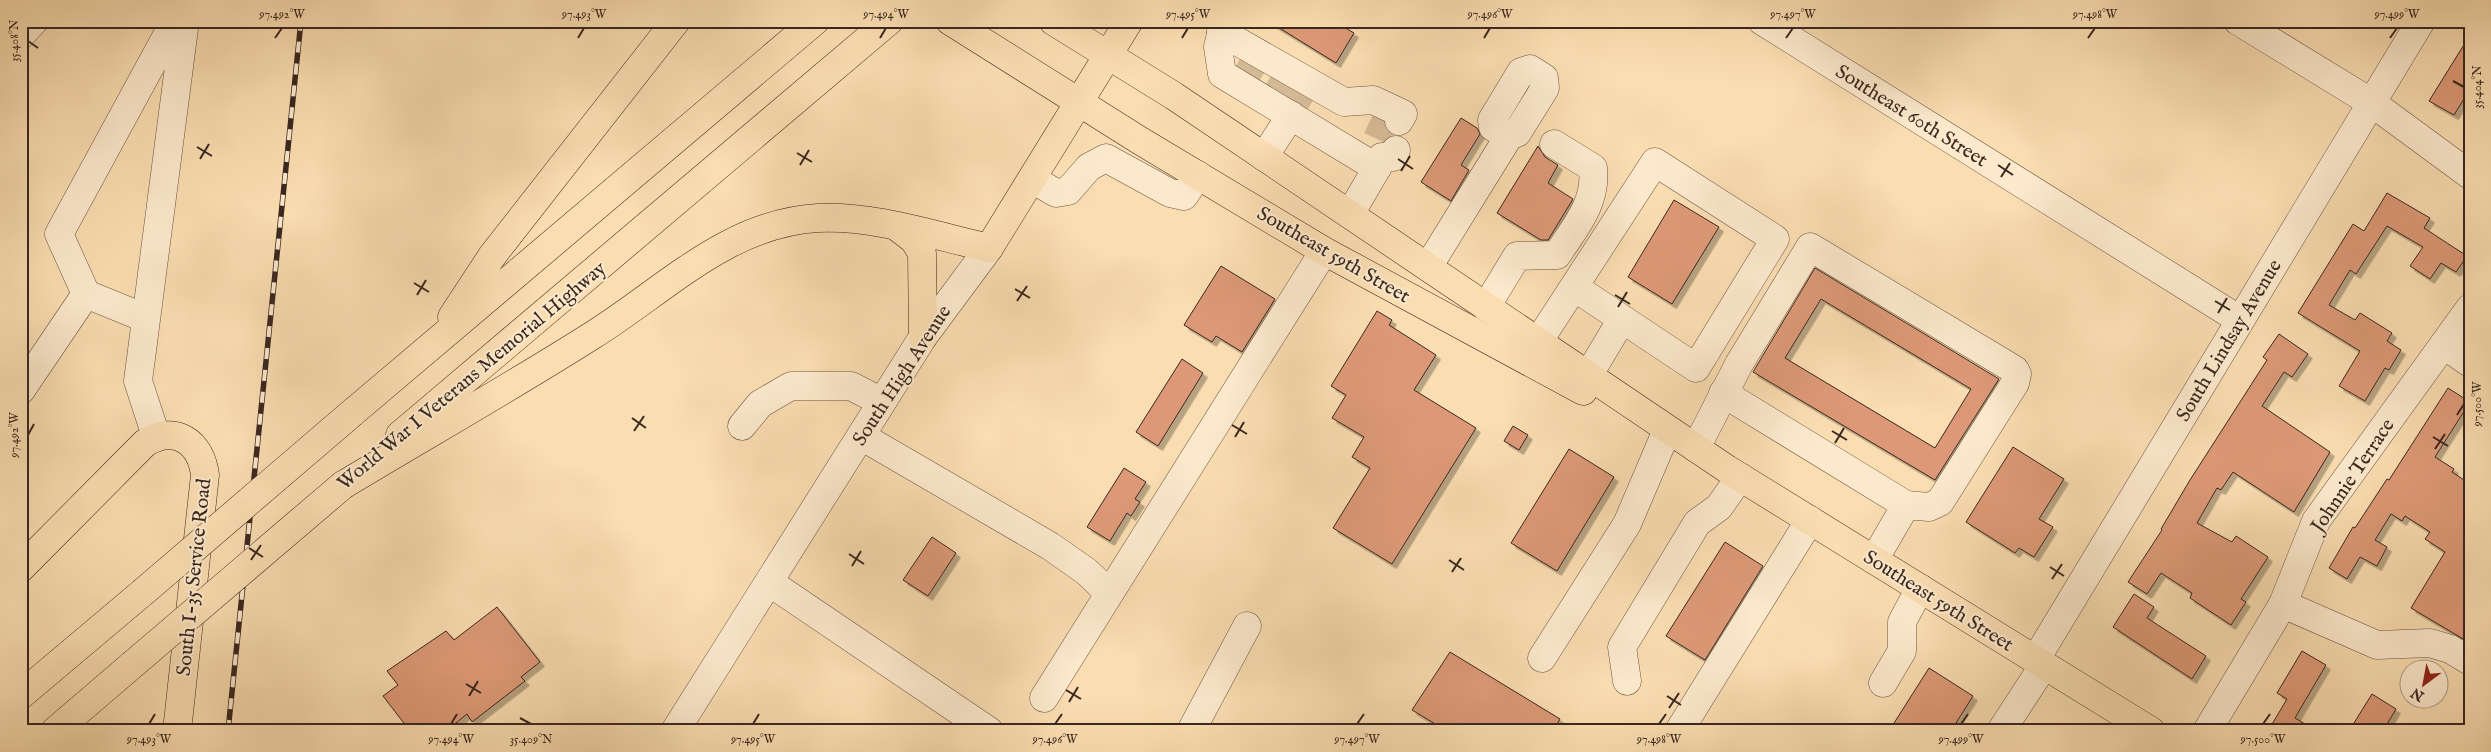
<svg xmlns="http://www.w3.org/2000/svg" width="2491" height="752" viewBox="0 0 2491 752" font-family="'IM FELL English',serif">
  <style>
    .building { fill: #d97; stroke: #392720; fill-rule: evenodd; filter: url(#shadow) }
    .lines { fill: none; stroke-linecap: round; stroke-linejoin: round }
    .minor-tunnel { stroke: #d3b994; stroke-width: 28; stroke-dasharray: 28 14; stroke-linecap: butt }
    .minor-casing { stroke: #695444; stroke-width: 29 }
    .major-casing { stroke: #392720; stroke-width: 29 }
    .highway-casing { stroke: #392720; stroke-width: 29 }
    .minor { stroke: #fce9cc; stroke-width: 28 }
    .major { stroke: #faddb1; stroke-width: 28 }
    .highway { stroke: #faddb1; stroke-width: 28 }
    .rail-casing { stroke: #392720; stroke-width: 5.5 }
    .rail { stroke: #fce9cc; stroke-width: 4; stroke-dasharray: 11; stroke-linecap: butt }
    .highway-bridge-casing { stroke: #392720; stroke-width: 29; stroke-linecap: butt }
    .highway-bridge { stroke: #faddb1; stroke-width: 28 }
    .ticks { fill: none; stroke: #392720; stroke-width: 2 }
    .labels { text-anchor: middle; stroke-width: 4; stroke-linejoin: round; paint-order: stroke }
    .street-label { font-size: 20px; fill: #392720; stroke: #fce9cc }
    .neatline { fill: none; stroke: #392720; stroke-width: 2 }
    .ticks-label { font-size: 12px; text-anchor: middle; fill: #392720 }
  </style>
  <defs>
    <filter id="shadow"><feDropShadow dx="4.5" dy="4.5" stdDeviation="0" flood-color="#0004"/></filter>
  </defs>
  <rect width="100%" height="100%" fill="#faddb1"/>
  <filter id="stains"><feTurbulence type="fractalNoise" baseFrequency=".004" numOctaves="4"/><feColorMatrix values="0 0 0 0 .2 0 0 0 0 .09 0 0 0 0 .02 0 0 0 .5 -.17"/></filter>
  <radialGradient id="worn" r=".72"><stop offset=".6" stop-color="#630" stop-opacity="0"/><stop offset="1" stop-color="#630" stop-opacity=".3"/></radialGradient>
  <!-- building -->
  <g class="building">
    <polygon points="1268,21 1334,21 1354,33 1336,63"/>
    <polygon points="2470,35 2470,89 2454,115 2429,101"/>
    <polygon points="1461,118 1477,128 1480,134 1461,165 1469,170 1451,201 1421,182"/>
    <polygon points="1538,146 1545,157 1558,165 1548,183 1573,199 1548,240 1541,240 1497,213"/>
    <polygon points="2387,193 2430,218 2424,228 2467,256 2456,272 2441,263 2430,279 2410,266 2423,247 2387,226 2356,274 2350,270 2329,305 2355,320 2360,313 2392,333 2387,341 2401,350 2389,370 2385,368 2365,401 2339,386 2360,351 2298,313 2353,224 2364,231"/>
    <polygon points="1674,200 1719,227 1672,304 1628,277"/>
    <polygon points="1221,266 1275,299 1242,352 1216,336 1212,342 1184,325"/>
    <path d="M1815,268L1999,379L1935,480L1753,372ZM1821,299L1971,389L1935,448L1785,358Z"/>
    <polygon points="1377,311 1392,320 1389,325 1436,355 1414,390 1476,428 1392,564 1333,528 1370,468 1352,457 1364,437 1332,418 1346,395 1331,386"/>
    <polygon points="2279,334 2308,354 2292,377 2284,372 2262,406 2330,452 2294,512 2233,472 2221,490 2217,488 2197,523 2232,542 2236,536 2268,557 2241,599 2246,602 2231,625 2190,598 2192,593 2161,573 2147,594 2128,582 2162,530 2161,529 2190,480 2267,360 2263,357"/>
    <polygon points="1182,359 1203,373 1158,446 1136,432"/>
    <polygon points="2448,388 2470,402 2435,457 2454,469 2452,472 2470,484 2470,643 2411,608 2445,552 2425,539 2430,532 2405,516 2402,521 2391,514 2375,540 2387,547 2377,566 2360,557 2347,579 2329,568 2353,527 2355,528 2387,479 2389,480"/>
    <polygon points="1513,426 1528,435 1519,450 1504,441"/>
    <polygon points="2013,447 2064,479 2039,519 2053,527 2034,557 2019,548 2015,553 1966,522"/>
    <polygon points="1569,449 1614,477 1557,571 1511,543"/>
    <polygon points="1124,468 1146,482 1135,499 1140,502 1131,516 1127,513 1110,541 1087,527"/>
    <polygon points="932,537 956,553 928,596 903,580"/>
    <polygon points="1725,542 1763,566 1705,660 1666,636"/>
    <polygon points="2134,594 2154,607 2147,618 2206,656 2192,679 2113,627"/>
    <polygon points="497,607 540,662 521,677 525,681 472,722 467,714 446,731 410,731 383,696 398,685 387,671 446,631 454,640"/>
    <polygon points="2302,651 2326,665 2295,718 2317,731 2268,731 2287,699 2277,693"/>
    <polygon points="1450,652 1560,719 1553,731 1447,731 1412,710"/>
    <polygon points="1929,668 1973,696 1951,731 1889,731"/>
    <polygon points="2372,694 2396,709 2383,731 2349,731"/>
  </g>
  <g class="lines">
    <!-- minor-tunnel -->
    <g class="minor-tunnel">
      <polyline points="1245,78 1255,61"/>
      <polyline points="1275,97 1285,79"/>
      <polyline points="1292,108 1303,90"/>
      <polyline points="1377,139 1386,120"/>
    </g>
    <!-- minor casing -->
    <g class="minor-casing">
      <g id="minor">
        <polyline points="1224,21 1218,47 1222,74 1377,168 1350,214"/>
        <polyline points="1762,21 2240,320"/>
        <polyline points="2238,21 2372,103 2470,175"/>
        <polyline points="1221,32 1344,102 1373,100 1403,114 1399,121"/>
        <polyline points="21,35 34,21"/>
        <polyline points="1264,157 1291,115"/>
        <polyline points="1377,168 1382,157 1393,157 1396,150"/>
        <polyline points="1032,179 1056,193 1068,191 1089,167 1106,158 1170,193 1184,196 1198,175"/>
        <polyline points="1428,267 1509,136 1517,133 1545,88 1544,78 1530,69 1521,72 1492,120 1493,127 1509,136"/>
        <polyline points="86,294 59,234 175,21"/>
        <path d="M1486,307L1517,256L1557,255C1575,227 1597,203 1593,168L1554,144"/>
        <polyline points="1538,342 1655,162 1775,239 1696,368 1574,287"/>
        <polyline points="2444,345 2470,363"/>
        <polyline points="1588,376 1622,319"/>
        <polyline points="21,390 86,294 145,318"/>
        <polyline points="1723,393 1906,505"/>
        <polyline points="742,426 760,404 791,386 851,386 882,402"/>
        <polyline points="156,436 138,381 185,21"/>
        <polyline points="861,436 1050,546 1087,572 1109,593"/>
        <polyline points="1696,448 1739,364 1810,247 2015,370 2017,374 2015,383 1940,502 1929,507 1906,505 1874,560"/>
        <polyline points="769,582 989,731"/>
        <polyline points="2283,604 2377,645 2430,643 2450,649 2470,661"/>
        <polyline points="1542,658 1627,524 1665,435"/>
        <polyline points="2036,659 2421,21"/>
        <polyline points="1627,681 1622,647 1697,523 1719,507 1740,477"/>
        <polyline points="1883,683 1902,651 1902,622 1920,588"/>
        <polyline points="1044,698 1324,251"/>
        <polyline points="675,731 923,337 989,248"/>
        <polyline points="1191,731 1247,626"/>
        <polyline points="1679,731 1810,520"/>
        <polyline points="2001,731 2044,665"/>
        <polyline points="2207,731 2283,604 2316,521 2470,308"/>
      </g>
    </g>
    <!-- major casing -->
    <g class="major-casing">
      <g id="major">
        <polyline points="950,21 1139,140 1324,251 1583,391"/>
        <polyline points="1053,21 1174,96 1727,469 2151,731"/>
        <polyline points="989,248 1129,21"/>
        <path d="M21,568L145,443C175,424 201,442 205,475L177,731"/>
      </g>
    </g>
    <!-- highway casing -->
    <g class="highway-casing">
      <g id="highway">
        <polyline points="897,227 914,240 922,253 923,337"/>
        <polyline points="452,317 492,256 676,21"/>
        <polyline points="352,413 815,21"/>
        <polyline points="400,435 889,21"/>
        <path d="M343,485C426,435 511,387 593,335C665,290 728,223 818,218C873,215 936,236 989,248"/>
        <polyline points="21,695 142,593"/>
        <polyline points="55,731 132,665"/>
      </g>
    </g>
    <!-- minor -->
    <use href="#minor" class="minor"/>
    <!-- major -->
    <use href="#major" class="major"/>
    <!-- highway -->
    <use href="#highway" class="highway"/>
    <!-- rail casing -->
    <g class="rail-casing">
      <polyline id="rail" points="228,731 301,21"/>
    </g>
    <!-- rail -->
    <use href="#rail" class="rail"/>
    <!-- highway-bridge casing -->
    <g class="highway-bridge-casing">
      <g id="highway-bridge">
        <polyline points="142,593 352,413"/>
        <polyline points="132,665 343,485"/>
      </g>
    </g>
    <!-- highway-bridge -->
    <use href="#highway-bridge" class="highway-bridge"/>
  </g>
  <!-- ticks -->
  <path class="ticks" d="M275,38L282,28M578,38L584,28M880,38L886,28M1182,38L1188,28M1484,38L1490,28M1786,38L1793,28M2088,38L2095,28M2390,38L2397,28M28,41L38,48M2453,81L2464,87M197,147L212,156M797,153L812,162M200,159L209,144M1398,159L1413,169M800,165L809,150M1998,165L2013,175M1401,171L1410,156M2001,177L2010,163M414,283L429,292M1015,289L1030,298M417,295L426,280M1615,295L1630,304M1017,301L1027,286M2215,301L2230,310M1618,307L1627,292M2218,313L2227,298M2457,415L2464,404M632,418L646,428M1232,425L1247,434M634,431L644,416M1832,431L1847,440M28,435L34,424M1235,437L1244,422M2433,437L2448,446M1835,443L1844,428M2435,449L2445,434M249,548L263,557M849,554L864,564M251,560L261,545M1449,560L1464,570M852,566L861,551M2050,567L2064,576M1452,572L1461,558M2052,579L2062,564M466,684L481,693M1066,690L1081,699M469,696L478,681M1667,696L1681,705M1069,702L1078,687M1669,708L1679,693M520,718L531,724M149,724L155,714M451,724L457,714M753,724L759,714M1055,724L1062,714M1357,724L1364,714M1659,724L1666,714M1961,724L1968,714M2263,724L2270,714"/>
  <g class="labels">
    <!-- street labels -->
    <g class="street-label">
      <text transform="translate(1912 115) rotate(32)" y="7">Southeast 60th Street</text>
      <text transform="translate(1334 254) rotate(30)" y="7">Southeast 59th Street</text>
      <text transform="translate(2228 340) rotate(-59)" y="7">South Lindsay Avenue</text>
      <text transform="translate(471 375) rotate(-40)" y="7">World War I Veterans Memorial Highway</text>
      <text transform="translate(901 375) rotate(-57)" y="7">South High Avenue</text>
      <text transform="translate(2352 475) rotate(-56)" y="7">Johnnie Terrace</text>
      <text transform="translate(193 577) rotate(-84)" y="7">South I-35 Service Road</text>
      <text transform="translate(1939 600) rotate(32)" y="7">Southeast 59th Street</text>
    </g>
  </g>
  <!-- margin -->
  <rect width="2491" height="752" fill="none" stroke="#faddb1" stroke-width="55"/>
  <!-- north arrow -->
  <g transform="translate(2424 684) rotate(212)"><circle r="24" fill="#fce9cc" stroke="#ae9b87"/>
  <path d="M0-4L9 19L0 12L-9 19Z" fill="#8f2418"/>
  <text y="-8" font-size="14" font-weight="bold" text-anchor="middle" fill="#392720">N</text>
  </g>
  <rect x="28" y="28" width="2436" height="696" class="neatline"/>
  <g class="ticks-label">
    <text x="282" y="18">97.492°W</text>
    <text x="584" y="18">97.493°W</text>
    <text x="886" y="18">97.494°W</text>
    <text x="1188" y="18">97.495°W</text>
    <text x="1490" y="18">97.496°W</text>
    <text x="1793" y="18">97.497°W</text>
    <text x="2095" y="18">97.498°W</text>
    <text x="2397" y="18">97.499°W</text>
    <text transform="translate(14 41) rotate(-90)" y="4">35.408°N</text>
    <text transform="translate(2477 87) rotate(-90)" y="4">35.404°N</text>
    <text transform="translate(2477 404) rotate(-90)" y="4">97.500°W</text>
    <text transform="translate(14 435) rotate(-90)" y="4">97.492°W</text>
    <text x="149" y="743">97.493°W</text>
    <text x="451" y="743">97.494°W</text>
    <text x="531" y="743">35.409°N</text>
    <text x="753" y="743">97.495°W</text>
    <text x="1055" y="743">97.496°W</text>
    <text x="1357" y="743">97.497°W</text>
    <text x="1659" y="743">97.498°W</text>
    <text x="1961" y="743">97.499°W</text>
    <text x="2263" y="743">97.500°W</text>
  </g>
  <rect width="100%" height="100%" filter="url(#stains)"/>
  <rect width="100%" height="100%" fill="url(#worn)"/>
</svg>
